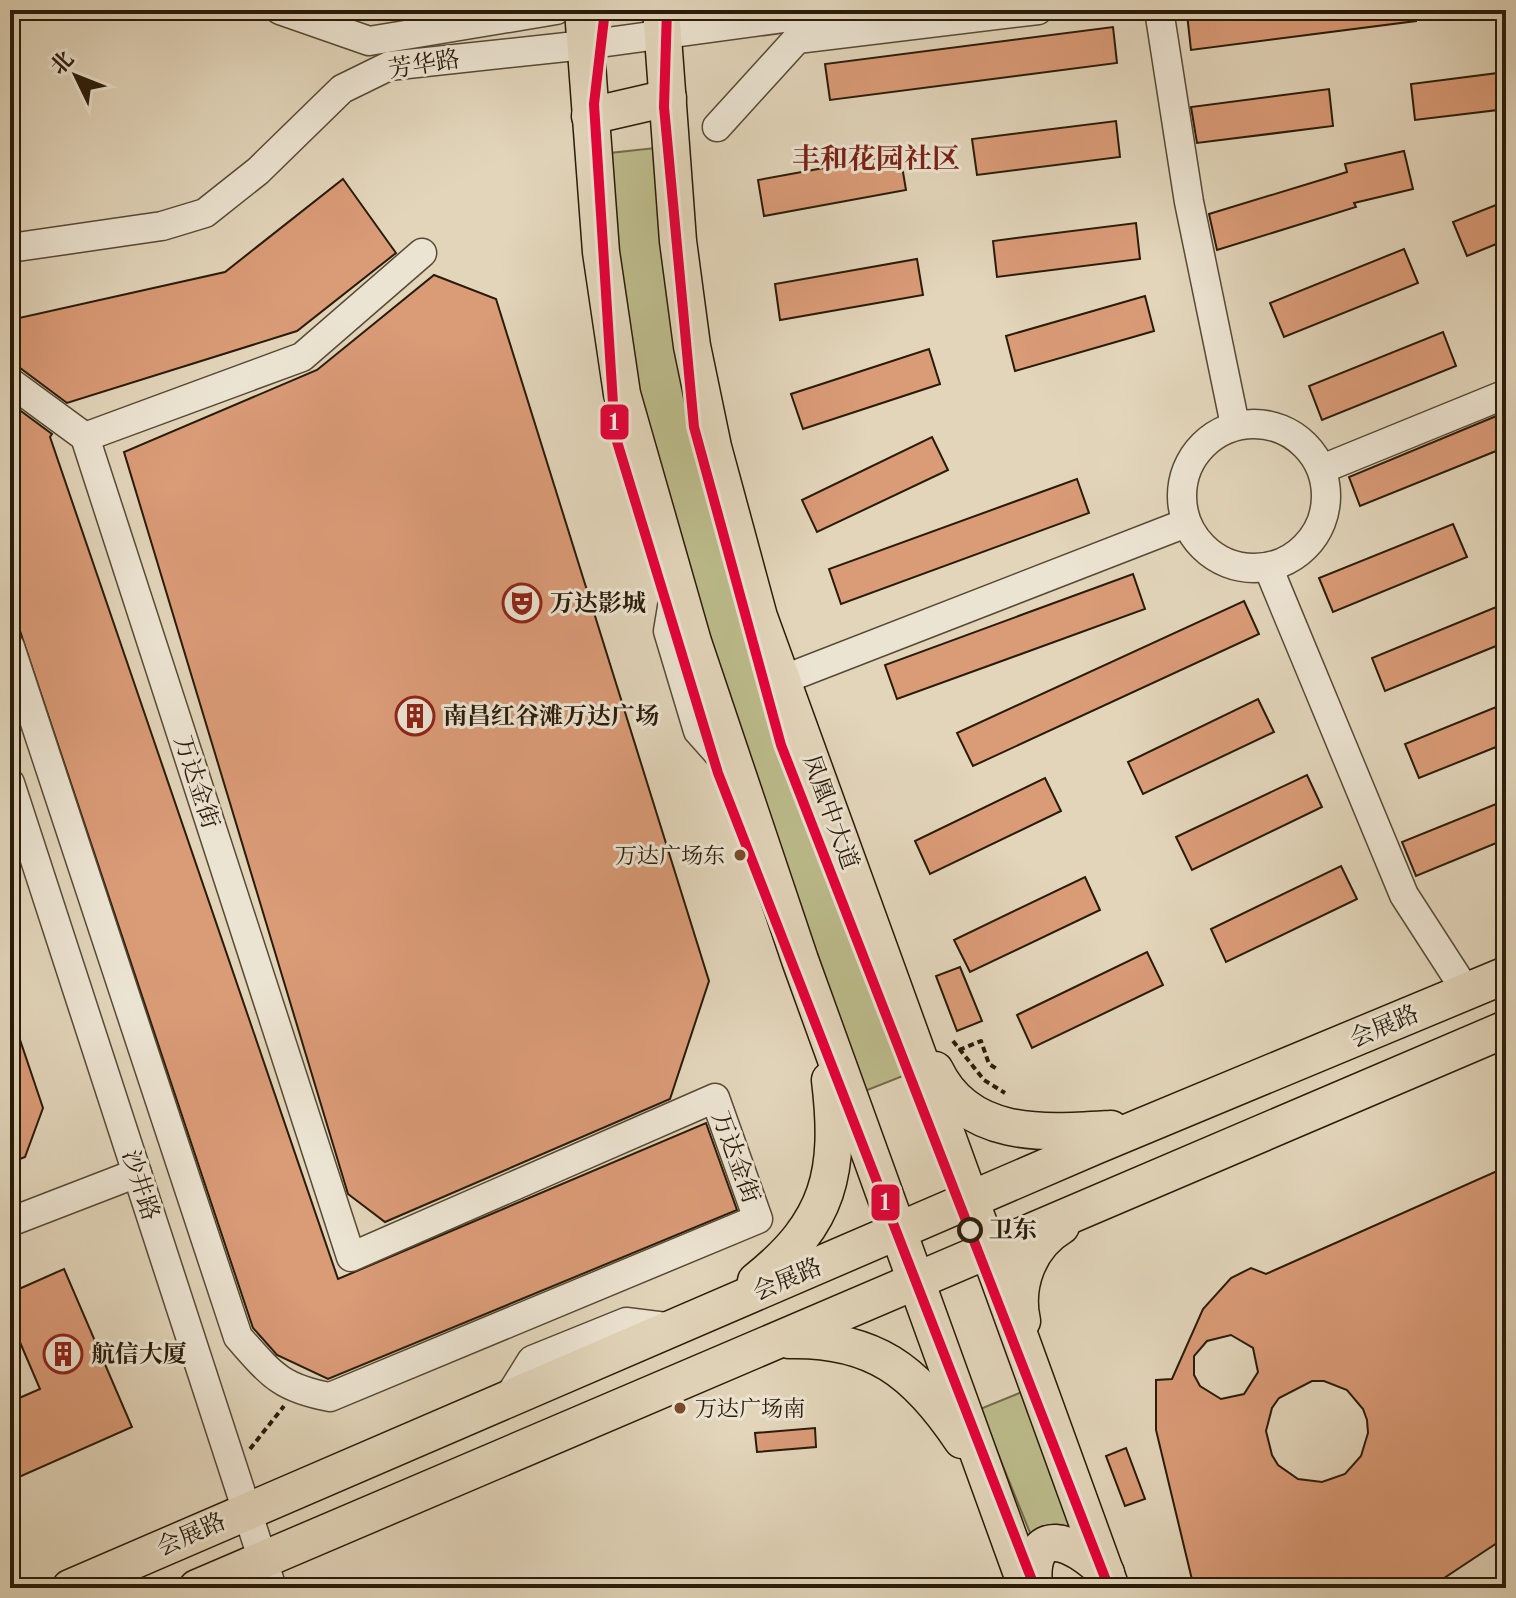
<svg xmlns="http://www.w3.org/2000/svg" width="1516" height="1598" viewBox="0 0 1516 1598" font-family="'Libre Caslon Text','Noto Serif SC',serif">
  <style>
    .green { fill: #bcbb8a; stroke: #726b4a; stroke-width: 2 }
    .building { fill: #da9b77; stroke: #291b09; stroke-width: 2; fill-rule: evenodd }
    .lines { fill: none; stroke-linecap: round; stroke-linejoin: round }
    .minor-casing { stroke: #574a35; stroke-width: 31 }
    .major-casing { stroke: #291b09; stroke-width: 39 }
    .path { stroke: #291b09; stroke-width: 4; stroke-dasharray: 6 4; stroke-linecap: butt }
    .minor { stroke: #ece4d2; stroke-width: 28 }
    .major { stroke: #e2d5ba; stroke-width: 36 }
    .metro-1-casing { stroke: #ece4d2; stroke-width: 16 }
    .metro-1 { stroke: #e60039; stroke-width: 10 }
    .bus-dot { fill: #7a4b2a; stroke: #ece4d2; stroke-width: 3 }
    .stop-dot { fill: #ece4d2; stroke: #291b09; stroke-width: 4 }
    .labels { text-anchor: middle; stroke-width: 6; stroke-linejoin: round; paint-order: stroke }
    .bus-label { font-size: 22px; fill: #291b09; stroke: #ece4d2; text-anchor: end }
    .street-label { font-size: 24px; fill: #291b09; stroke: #ece4d2 }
    .poi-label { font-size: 24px; font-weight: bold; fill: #291b09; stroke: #ece4d2; text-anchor: start }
    .stop-label { font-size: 24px; font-weight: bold; fill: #291b09; stroke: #ece4d2; text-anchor: start }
    .quarter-label { font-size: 28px; font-weight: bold; fill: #7a1f14; stroke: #ece4d2 }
    .line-badge { stroke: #ece4d2; stroke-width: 3 }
    .badge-label { font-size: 22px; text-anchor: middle; font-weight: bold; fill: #fff }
  </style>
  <rect width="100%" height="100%" fill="#e2d5ba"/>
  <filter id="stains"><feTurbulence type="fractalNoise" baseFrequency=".0025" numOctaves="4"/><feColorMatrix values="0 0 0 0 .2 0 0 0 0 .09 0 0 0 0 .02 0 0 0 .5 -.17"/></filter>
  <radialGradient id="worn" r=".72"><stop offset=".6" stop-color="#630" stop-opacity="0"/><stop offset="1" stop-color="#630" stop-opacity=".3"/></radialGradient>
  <!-- green -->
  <g class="green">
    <polygon points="655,148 679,355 913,1072 865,1091 752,777 635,386 617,258 610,153"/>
    <polygon points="1027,1390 1089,1545 1043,1565 980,1409"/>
  </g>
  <!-- building -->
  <g class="building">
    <polygon points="1214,10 1416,10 1416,21 1191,50 1187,14"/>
    <polygon points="1113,27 1117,63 830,100 825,64"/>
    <polygon points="1506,72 1506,109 1415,120 1411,84"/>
    <polygon points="1329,89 1333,126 1197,143 1191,107"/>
    <polygon points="1116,121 1120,157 977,175 972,139"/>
    <polygon points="1404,151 1413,189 1354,203 1356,207 1217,250 1209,214 1347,172 1345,164"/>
    <polygon points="900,154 906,190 764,216 758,180"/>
    <polygon points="343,179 396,253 297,331 67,403 20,368 10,365 10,320 225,272"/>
    <polygon points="1506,201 1506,240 1467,256 1453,222"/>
    <polygon points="1136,223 1140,259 997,277 993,241"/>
    <polygon points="1404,249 1418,283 1284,337 1270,303"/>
    <polygon points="917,259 923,295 780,320 775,284"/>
    <polygon points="434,275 496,299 709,981 670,1099 385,1222 348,1194 124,452 317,370"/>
    <polygon points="1145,296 1154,331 1015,371 1006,336"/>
    <polygon points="1443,332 1456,366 1322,420 1309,386"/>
    <polygon points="929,349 940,384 803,429 791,394"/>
    <polygon points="10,403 52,434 50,437 338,1279 706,1123 737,1210 328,1379 277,1355 262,1338 253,1328 10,601"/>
    <polygon points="1506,412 1506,447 1360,506 1349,477"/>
    <polygon points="932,437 948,470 817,532 802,500"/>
    <polygon points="1077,479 1089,513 841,604 829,569"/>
    <polygon points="1453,524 1467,557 1333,612 1319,578"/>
    <polygon points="1133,574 1145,609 897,699 885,665"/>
    <polygon points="1244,601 1259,634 973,766 957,733"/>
    <polygon points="1506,603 1506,642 1385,691 1372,658"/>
    <polygon points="1258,699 1274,732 1143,794 1128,762"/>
    <polygon points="1506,703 1506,743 1419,778 1405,744"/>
    <polygon points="1307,775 1322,807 1192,870 1176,837"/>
    <polygon points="1045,778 1061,811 930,874 915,841"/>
    <polygon points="1506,800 1506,839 1416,876 1402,842"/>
    <polygon points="1341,866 1357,899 1226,962 1211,929"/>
    <polygon points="1085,877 1100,910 970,972 954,940"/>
    <polygon points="1147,952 1163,985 1032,1048 1017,1015"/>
    <polygon points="960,967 982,1021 957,1031 936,976"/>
    <polygon points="10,1019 13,1019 43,1108 25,1157 10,1163"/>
    <path d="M1506,1167V1537L1429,1588H1194L1156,1430V1380L1172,1379L1203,1309L1231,1278L1251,1268L1266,1274ZM1231,1335L1253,1348L1258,1372L1244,1394L1221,1399L1200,1386L1194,1375V1356L1207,1341ZM1312,1381H1324L1347,1390L1363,1409L1367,1420L1368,1433L1361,1456L1345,1474L1322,1482L1298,1479L1278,1465L1272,1455L1266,1431L1272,1408L1279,1398Z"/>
    <polygon points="64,1269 132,1427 10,1481 10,1402 40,1389 10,1319 10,1293"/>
    <polygon points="815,1428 816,1447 757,1452 755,1433"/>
    <polygon points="1126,1448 1145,1499 1125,1506 1106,1456"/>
  </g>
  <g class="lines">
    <!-- minor casing -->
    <g class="minor-casing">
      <g id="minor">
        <polyline points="280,10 369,41 556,10"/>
        <polyline points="1159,10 1189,202 1235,425"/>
        <polyline points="717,127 797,39 1038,10"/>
        <polyline points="10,248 162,226 205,213 258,171 342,89 389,66 585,45 843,10"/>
        <path d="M10,382L85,437L351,1257L715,1098L758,1219L330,1397C280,1388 271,1374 238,1337L10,647"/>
        <circle cx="1254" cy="496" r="72"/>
        <polyline points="85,437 302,357 422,253"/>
        <polyline points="1322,469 1506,394"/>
        <polyline points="1268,567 1404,895 1466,991"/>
        <polyline points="675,589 668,631 698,731 732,769"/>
        <polyline points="782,680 1186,523"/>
        <polyline points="10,783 272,1588"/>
        <polyline points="10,1222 137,1173"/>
        <polyline points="507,1400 532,1360 626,1322 674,1328"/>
      </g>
    </g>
    <!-- major casing -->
    <g class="major-casing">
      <g id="major">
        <polyline points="583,10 601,252 622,394 693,642 800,960 1027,1588"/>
        <polyline points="661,10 678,241 692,346 713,447 759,617 1111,1588"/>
        <polyline points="590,116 668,98"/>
        <path d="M935,1070C968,1140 1047,1133 1111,1129"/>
        <path d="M756,1281C830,1222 841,1172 830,1080"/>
        <path d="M1022,1321C1014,1285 1029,1245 1061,1226"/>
        <path d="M789,1340C873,1338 916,1371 962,1440"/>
        <polyline points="70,1588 1095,1146 1506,975"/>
        <polyline points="197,1588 1506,1029"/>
        <path d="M1034,1588C1028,1520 1074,1541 1106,1573"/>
      </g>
    </g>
    <!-- path -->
    <g class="path">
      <polyline points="953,1041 984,1080 1005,1093"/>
      <polyline points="959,1050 981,1041 989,1064 997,1069"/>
      <polyline points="250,1449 284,1406"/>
    </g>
    <!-- minor -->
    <use href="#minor" class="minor"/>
    <!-- major -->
    <use href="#major" class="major"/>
    <!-- metro-1 casing -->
    <g class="metro-1-casing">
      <g id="metro-1">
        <polyline points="605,10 594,104 615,435 718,773 1035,1588"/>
        <polyline points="667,10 664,107 694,427 781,745 1109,1588"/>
      </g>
    </g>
    <!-- metro-1 -->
    <use href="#metro-1" class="metro-1"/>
  </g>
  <!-- icons -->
  <defs>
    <g id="theatre-ring" transform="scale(2)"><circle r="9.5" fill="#ece4d2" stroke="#8f2418" stroke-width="1.5"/><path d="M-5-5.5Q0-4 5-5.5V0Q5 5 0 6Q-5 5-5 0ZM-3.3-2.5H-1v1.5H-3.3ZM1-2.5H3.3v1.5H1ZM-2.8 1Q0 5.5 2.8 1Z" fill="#8f2418"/></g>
    <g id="building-ring" transform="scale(2)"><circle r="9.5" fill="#ece4d2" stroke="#8f2418" stroke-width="1.5"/><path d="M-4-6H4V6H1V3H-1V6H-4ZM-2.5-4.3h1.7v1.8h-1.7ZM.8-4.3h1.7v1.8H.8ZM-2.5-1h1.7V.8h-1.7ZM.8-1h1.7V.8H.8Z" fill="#8f2418"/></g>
  </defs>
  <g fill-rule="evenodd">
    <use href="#theatre-ring" x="522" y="603"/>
    <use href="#building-ring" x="415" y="716"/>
    <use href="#building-ring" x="63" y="1354"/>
  </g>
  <!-- markers -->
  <g class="bus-dot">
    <circle cx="740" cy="855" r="7"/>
    <circle cx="680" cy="1408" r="7"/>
  </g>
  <circle class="stop-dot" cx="970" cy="1230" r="11"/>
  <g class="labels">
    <!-- bus labels -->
    <g class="bus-label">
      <text x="725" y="863">万达广场东</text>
      <text x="695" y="1416" text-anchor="start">万达广场南</text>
    </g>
    <!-- street labels -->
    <g class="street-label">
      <text transform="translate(424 64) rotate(-9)" y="8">芳华路</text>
      <text transform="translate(197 782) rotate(72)" y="8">万达金街</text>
      <text transform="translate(831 812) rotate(70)" y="8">凤凰中大道</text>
      <text transform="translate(1384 1026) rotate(-23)" y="8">会展路</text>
      <text transform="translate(736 1157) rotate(70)" y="8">万达金街</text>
      <text transform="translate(141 1185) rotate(72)" y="8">沙井路</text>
      <text transform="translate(787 1279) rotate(-23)" y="8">会展路</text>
      <text transform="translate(191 1534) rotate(-24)" y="8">会展路</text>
    </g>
    <!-- poi labels -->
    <g class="poi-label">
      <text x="550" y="611">万达影城</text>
      <text x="443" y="724">南昌红谷滩万达广场</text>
      <text x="91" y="1362">航信大厦</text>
    </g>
    <!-- stop labels -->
    <g class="stop-label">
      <text x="989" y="1238">卫东</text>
    </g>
    <!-- quarter labels -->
    <g class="quarter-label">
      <text x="876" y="168">丰和花园社区</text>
    </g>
  </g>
  <g class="line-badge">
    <rect x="599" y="403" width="31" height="38" rx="8" fill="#e60039"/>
    <rect x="870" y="1183" width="31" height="39" rx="8" fill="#e60039"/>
  </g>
  <g class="badge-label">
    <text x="614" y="430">1</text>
    <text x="885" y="1210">1</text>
  </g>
  <!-- margin -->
  <rect width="1516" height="1598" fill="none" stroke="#e2d5ba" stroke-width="40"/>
  <rect x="12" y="12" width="1492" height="1574" fill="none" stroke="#291b09" stroke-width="4"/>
  <rect x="20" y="20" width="1476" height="1558" fill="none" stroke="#291b09" stroke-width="2"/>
  <!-- north arrow -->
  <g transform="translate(76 76) rotate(313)" stroke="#ece4d2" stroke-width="6" paint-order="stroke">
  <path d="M0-6L14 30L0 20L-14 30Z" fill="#291b09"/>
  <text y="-12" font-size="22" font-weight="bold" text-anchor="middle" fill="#291b09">北</text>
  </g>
  <rect width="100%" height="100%" filter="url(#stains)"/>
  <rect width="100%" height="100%" fill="url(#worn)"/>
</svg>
